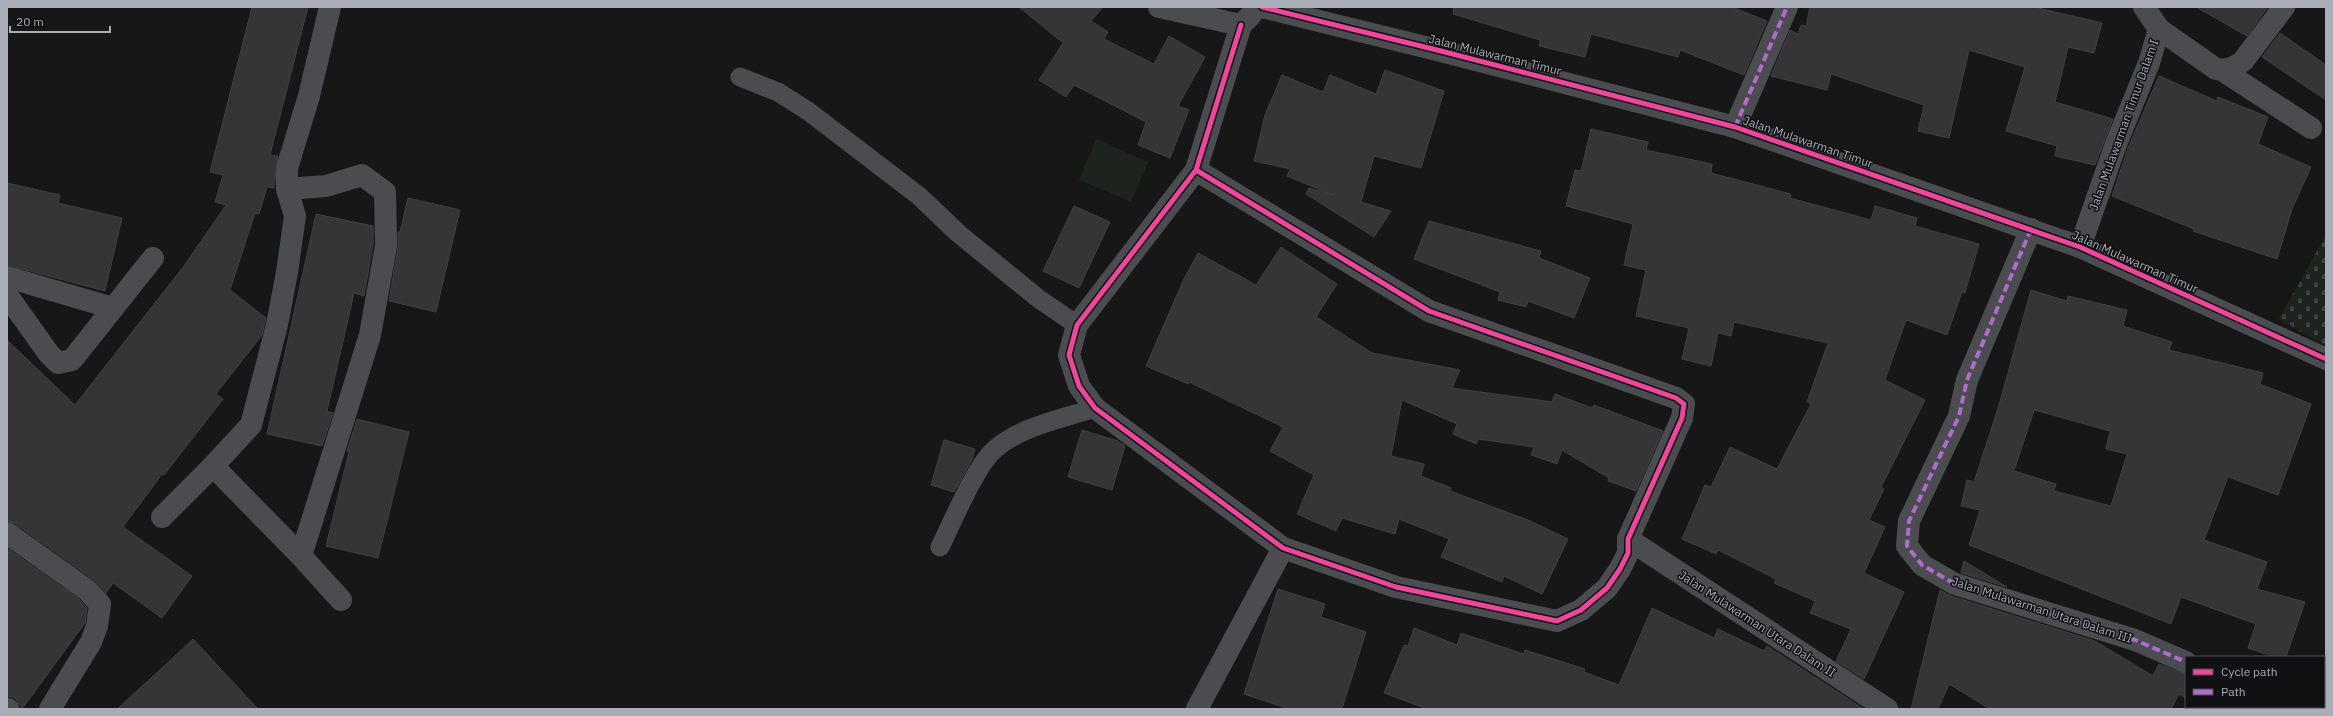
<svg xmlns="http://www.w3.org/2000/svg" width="2333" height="716" viewBox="0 0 2333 716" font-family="'IBM Plex Sans',sans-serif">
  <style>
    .green { fill: #1d241e }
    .cemetery { fill: url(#cemetery-stones) }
    .building { fill: #353536; stroke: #3f4043; fill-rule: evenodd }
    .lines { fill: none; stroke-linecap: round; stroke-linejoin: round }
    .service { stroke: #4b4c50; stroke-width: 19 }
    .minor { stroke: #4b4c50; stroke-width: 22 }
    .quiet { stroke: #b06ccc; stroke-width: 4; stroke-dasharray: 8 4; stroke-linecap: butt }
    .cycleway-casing { stroke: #111113; stroke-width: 8 }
    .cycleway { stroke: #ed469a; stroke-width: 5 }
    .labels { text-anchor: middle; stroke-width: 3; stroke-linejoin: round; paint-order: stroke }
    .street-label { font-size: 12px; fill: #a8adb8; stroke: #111113 }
  </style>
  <defs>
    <pattern id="cemetery-stones" width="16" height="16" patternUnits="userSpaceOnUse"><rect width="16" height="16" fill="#1d241e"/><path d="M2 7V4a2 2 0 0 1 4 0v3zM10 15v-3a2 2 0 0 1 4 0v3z" fill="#3b413d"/></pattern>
  </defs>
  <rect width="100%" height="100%" fill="#171717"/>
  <!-- green -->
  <polygon class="green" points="1096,139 1148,162 1131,202 1079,180"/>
  <!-- cemetery -->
  <polygon class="cemetery" points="2326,235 2326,346 2279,319"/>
  <!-- building -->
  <g class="building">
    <polygon points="252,7 308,7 270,155 278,156 274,188 267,187 259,214 255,213 230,290 266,318 262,335 216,394 223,399 164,475 162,474 123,527 192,576 162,618 113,583 106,593 94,580 14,523 7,521 7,340 75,405 184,266 226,205 215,202 223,175 210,172"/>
    <polygon points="1019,7 1103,7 1091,21 1108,32 1104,39 1154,64 1169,36 1205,57 1178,106 1189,110 1170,158 1138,145 1146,122 1074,85 1066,97 1039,80 1063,43"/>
    <polygon points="1454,7 1732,7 1767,21 1744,75 1680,50 1678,57 1591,34 1585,57 1539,46 1540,40 1453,14"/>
    <polygon points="1810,7 2034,7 2102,23 2094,53 2068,47 2055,102 2113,119 2095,165 2055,156 2057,146 2006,131 2025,67 1969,50 1949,138 1918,131 1924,105 1831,74 1827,90 1771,76 1790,30 1798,34 1801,25 1806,26"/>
    <polygon points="2196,7 2268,7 2247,36"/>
    <polygon points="2280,33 2326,65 2326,100 2262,57"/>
    <polygon points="1385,70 1444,91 1421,168 1374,156 1361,202 1391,211 1374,237 1306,194 1309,188 1333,195 1287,176 1290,169 1254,161 1265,115 1282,75 1323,92 1330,75 1376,94"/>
    <polygon points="2159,76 2217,101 2218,97 2268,117 2258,144 2311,167 2292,209 2277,259 2193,231 2194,229 2112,196 2128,148"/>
    <polygon points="1591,129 1648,142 1646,150 1712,164 1711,173 1791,194 1790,198 1871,220 1875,206 1917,218 1915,226 1979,244 1965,293 1962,292 1947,335 1906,320 1885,380 1925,400 1881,487 1884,489 1869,520 1885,527 1864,573 1904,592 1864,679 1836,661 1851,629 1810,613 1815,601 1774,583 1776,579 1718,550 1716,554 1682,539 1705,485 1711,487 1730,447 1777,469 1811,404 1807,402 1828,343 1734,322 1731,336 1718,333 1711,366 1682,359 1689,328 1636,316 1646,270 1624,265 1633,224 1566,206 1575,170 1581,171"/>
    <polygon points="7,183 60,195 58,203 122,218 105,291 7,265"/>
    <polygon points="408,198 460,210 436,312 389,301 398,248 398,232 400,232"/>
    <polygon points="1074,206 1110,222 1079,288 1043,271"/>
    <polygon points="316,214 373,226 373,245 364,296 354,293 327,411 333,413 322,446 267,434"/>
    <polygon points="1429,221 1541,251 1539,258 1590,278 1574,318 1528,301 1526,307 1498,300 1500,292 1414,259"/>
    <polygon points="1281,247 1337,284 1316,317 1372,353 1460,370 1452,388 1552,402 1555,394 1592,408 1594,405 1663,431 1636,491 1608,481 1609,478 1562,450 1557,464 1531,455 1534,447 1478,439 1476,444 1453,434 1457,424 1402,400 1391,456 1424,464 1421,476 1451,488 1450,491 1528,520 1568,539 1542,594 1504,576 1502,582 1441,557 1449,539 1399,519 1395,534 1342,518 1336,531 1297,514 1314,475 1270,451 1283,427 1189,382 1188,384 1146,366 1183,281 1198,253 1256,285"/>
    <path d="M2031,290L2067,301L2068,296L2127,310L2123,326L2172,342L2169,350L2263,373L2260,384L2311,404L2278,495L2228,477L2204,540L2267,562L2257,589L2305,602L2286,657H2275L2248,648L2256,624L2181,597L2171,624L1969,545L1980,510L1961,506L1967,480L1974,482L1999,405ZM2034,410L2110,431L2106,449L2127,454L2111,506L2054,491L2056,484L2014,471Z"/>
    <polygon points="357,419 409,432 378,558 326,546 349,452 347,451"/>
    <polygon points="1082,430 1118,441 1125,446 1112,490 1068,477"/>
    <polygon points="944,440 975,449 972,460 954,492 931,485"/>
    <polygon points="7,548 79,599 87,608 85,623 22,709 15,698 7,696"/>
    <polygon points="1964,561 2007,587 1961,573"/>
    <polygon points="1278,589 1325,604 1321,617 1366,632 1342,709 1289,709 1244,694"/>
    <polygon points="1940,590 1951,596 2095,641 2153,676 2159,664 2186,674 2186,698 2179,694 2171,709 1990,709 1949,684 1938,709 1911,709"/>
    <polygon points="1652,608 1714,638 1718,629 1764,651 1767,646 1864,709 1427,709 1384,693 1404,645 1408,646 1414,628 1457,645 1461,633 1524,654 1525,650 1585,669 1584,672 1619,685"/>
    <polygon points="193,639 258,709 117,709 173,658"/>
  </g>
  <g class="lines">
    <!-- service -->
    <g class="service">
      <polyline points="740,77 778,92 808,111 919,196 959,234 1039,299 1077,325"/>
      <path d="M940,547C952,523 976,465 995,449C1022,426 1061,419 1095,408"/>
    </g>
    <!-- minor -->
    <g class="minor">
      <polyline points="1159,7 1241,25 1251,15"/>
      <polyline points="1262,7 1437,50 1735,127 2080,247 2326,359"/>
      <path d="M2159,29L2216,69C2227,71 2235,68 2243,61L2284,7"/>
      <polyline points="2222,70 2311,128"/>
      <polyline points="1735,127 1787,7"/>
      <polyline points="1196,170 1429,311 1676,398 1684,404 1682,418 1628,539 1628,553 1620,569 1607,588 1581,610 1557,621 1396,587 1283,548 1095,408 1079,386 1069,355 1077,325 1196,170 1241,25"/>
      <polyline points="287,189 295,216 287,272 277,325 251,425 213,466 301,556 341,600"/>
      <polyline points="2031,229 1967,380 1959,416 1909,521 1907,546 1922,565 1955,584 2135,640 2186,662"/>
      <polyline points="2080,247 2116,144 2149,63 2159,29 2144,7"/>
      <polyline points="7,277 113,308"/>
      <polyline points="7,295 49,354 58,363 72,360 153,258"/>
      <polyline points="162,517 213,466"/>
      <polyline points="7,533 87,590 100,604 97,626 91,642 50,709"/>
      <polyline points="1628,539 1887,709"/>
      <polyline points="301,556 370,335 386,246 385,192 362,175 326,186 287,189 287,168 309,96 330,7"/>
      <polyline points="2292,707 2297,709"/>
      <polyline points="7,709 8,709"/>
      <polyline points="1197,709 1283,548"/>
    </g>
    <!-- quiet -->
    <g class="quiet">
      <polyline points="1735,127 1787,7"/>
      <polyline points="2031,229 1967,380 1959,416 1909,521 1907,546 1922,565 1955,584 2135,640 2186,662"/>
      <polyline points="2292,707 2297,709"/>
    </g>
    <!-- cycleway casing -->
    <g class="cycleway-casing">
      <g id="cycleway">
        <polyline points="1262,7 1437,50 1735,127 2080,247 2326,359"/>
        <polyline points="1196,170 1429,311 1676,398 1684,404 1682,418 1628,539 1628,553 1620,569 1607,588 1581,610 1557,621 1396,587 1283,548 1095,408 1079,386 1069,355 1077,325 1196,170 1241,25"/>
      </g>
    </g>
    <!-- cycleway -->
    <use href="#cycleway" class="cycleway"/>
  </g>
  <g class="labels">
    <!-- street labels -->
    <g class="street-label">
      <text transform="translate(1495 55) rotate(14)" y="4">Jalan Mulawarman Timur</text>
      <text transform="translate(2124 125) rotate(-70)" y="4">Jalan Mulawarman Timur Dalam I</text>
      <text transform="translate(1808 142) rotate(19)" y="4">Jalan Mulawarman Timur</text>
      <text transform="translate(2135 262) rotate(24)" y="4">Jalan Mulawarman Timur</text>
      <text transform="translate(2042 610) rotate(18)" y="4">Jalan Mulawarman Utara Dalam III</text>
      <text transform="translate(1757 624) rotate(33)" y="4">Jalan Mulawarman Utara Dalam II</text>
    </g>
  </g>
  <!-- border -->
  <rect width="2333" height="716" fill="none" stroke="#a8adb8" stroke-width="16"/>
  <!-- legend -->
  <rect x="2185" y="656" width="140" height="52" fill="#111113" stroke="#4d4f55"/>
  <rect x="2193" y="669" width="20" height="6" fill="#ed469a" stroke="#4d4f55"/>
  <text x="2221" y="676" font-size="12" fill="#a8adb8">Cycle path</text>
  <rect x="2193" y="689" width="20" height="6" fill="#b06ccc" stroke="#4d4f55"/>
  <text x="2221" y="696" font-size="12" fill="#a8adb8">Path</text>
  <!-- scale -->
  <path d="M10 26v6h100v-6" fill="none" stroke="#a8adb8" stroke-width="2"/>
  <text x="16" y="26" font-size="12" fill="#a8adb8" stroke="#111113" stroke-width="3" paint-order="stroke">20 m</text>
</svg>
